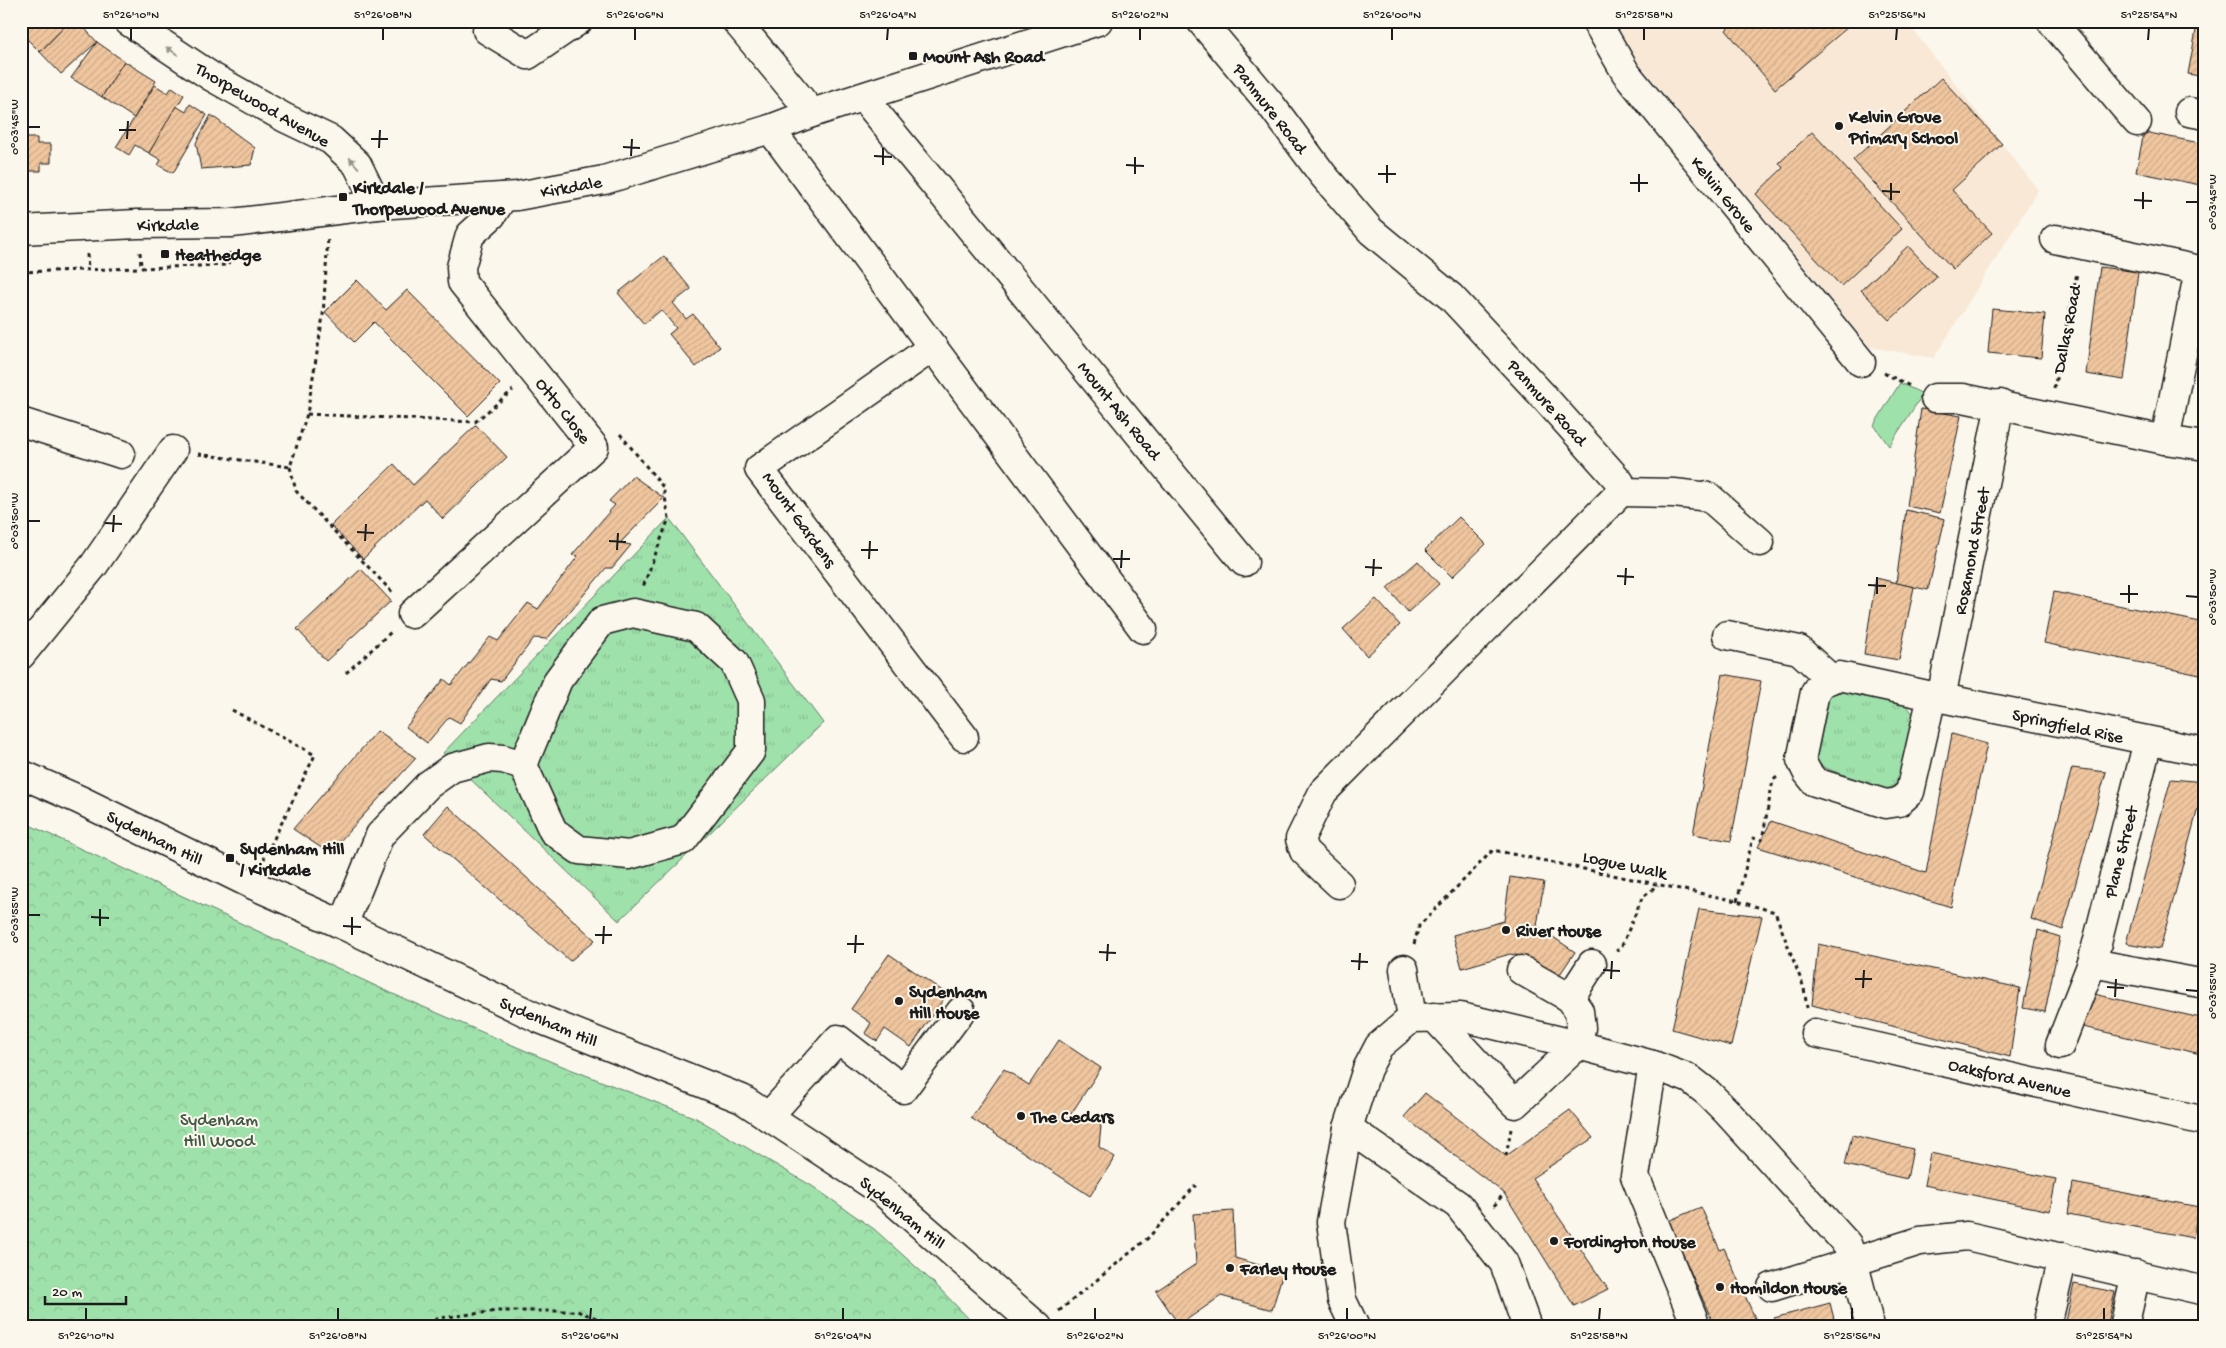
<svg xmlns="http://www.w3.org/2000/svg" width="2226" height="1348" viewBox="0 0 2226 1348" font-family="'Gochi Hand',sans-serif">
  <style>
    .built { fill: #f8e8d5 }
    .grass { fill: url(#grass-tufts); stroke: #5e7e64 }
    .forest { fill: url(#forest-crowns); stroke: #5e7e64 }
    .garden { fill: #9fe1ab; stroke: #5e7e64 }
    .building { fill: url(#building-hatch); stroke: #1c1c1c }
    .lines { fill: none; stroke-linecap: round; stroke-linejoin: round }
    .minor-casing { stroke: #1c1c1c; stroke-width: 31 }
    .path { stroke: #1c1c1c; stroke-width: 3; stroke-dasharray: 4 4; stroke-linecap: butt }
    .minor { stroke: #fbf7ec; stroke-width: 28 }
    .oneway { fill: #97948e }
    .ticks { fill: none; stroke: #1c1c1c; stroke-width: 2 }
    .poi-dot { fill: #1c1c1c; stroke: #fbf7ec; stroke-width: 2 }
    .labels { text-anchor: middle; stroke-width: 4; stroke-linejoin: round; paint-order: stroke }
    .poi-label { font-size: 18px; font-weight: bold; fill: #1c1c1c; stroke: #fbf7ec; text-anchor: start }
    .street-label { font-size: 18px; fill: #1c1c1c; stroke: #fbf7ec }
    .park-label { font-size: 18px; fill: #435747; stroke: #fbf7ec }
    .neatline { fill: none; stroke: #1c1c1c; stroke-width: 2 }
    .ticks-label { font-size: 12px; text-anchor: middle; fill: #1c1c1c }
  </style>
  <defs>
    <pattern id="grass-tufts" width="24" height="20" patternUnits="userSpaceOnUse" patternTransform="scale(1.25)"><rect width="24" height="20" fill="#9fe1ab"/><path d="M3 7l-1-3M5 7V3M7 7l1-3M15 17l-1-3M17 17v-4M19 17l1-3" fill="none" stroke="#88c093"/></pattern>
    <pattern id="forest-crowns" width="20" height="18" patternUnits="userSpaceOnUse" patternTransform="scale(1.25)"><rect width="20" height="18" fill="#9fe1ab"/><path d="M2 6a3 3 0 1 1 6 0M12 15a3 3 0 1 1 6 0" fill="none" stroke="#88c093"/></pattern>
    <pattern id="building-hatch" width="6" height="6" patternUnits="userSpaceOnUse" patternTransform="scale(1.25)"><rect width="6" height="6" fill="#f0c69f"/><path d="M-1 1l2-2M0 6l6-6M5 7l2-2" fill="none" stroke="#cdaa88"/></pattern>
  </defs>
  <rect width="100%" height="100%" fill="#fbf7ec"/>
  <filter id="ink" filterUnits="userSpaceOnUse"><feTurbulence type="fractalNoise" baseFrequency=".02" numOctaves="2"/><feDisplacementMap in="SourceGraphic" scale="10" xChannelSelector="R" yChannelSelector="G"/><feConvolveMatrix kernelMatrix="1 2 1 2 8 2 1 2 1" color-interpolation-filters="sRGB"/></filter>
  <g filter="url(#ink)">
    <!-- built -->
    <polygon class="built" points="1614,21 1906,21 2038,190 1934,358 1870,347 1638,62"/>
    <!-- grass -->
    <g class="grass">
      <polygon points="669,518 823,723 619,921 443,753"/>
      <path d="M1847,692L1906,705L1914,715L1899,782L1890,788L1882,789L1825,768C1819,764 1815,759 1815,752C1815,741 1822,704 1828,697C1833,692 1841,692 1847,692Z"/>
    </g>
    <!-- forest -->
    <polygon class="forest" points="21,821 393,994 552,1062 696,1118 812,1186 874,1229 935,1284 977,1327 21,1327"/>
    <!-- garden -->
    <polygon class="garden" points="1900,383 1923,394 1889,446 1874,425"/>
    <!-- building -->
    <g class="building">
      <polygon points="21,21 70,21 40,52 21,33"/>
      <polygon points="70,21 78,21 97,42 61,74 40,52"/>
      <polygon points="1736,21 1855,21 1775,89 1726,30"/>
      <polygon points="2197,25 2205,27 2205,77 2188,74"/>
      <polygon points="97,42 124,61 102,97 71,78"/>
      <polygon points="124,61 156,81 134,118 102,97"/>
      <polygon points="1941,78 2002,144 1952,190 1992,233 1953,269 1853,160"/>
      <polygon points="155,85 168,93 172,87 184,95 149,153 135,145 129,155 116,147"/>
      <polygon points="190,104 207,115 173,173 158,165 161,160 149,153 176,106 186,112"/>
      <polygon points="211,115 255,148 251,165 201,169 196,143"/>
      <polygon points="1812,132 1902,229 1841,286 1756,194 1783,168 1779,163"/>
      <polygon points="2144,132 2205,144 2205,186 2136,172"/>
      <polygon points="21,138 37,138 37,144 51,144 51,163 41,163 41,171 21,171"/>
      <polygon points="1908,246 1937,277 1890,320 1861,290"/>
      <polygon points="664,256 691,289 673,303 686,319 693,314 720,347 696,367 669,334 676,328 661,310 644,324 618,293"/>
      <polygon points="2100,267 2138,272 2124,380 2086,374"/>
      <polygon points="357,280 386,310 407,290 500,384 468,416 374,322 354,342 325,312"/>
      <polygon points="1992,309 2045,314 2041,358 1988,353"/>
      <polygon points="1921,409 1961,416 1940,513 1907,506"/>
      <polygon points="476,425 507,457 443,519 425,499 363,559 331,525 394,464 413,485"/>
      <polygon points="633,476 664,498 620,543 631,545 612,568 606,568 547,639 534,638 501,681 491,679 460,723 449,717 427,743 406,727 444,679 451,685 490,637 498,641 528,603 538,609 578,556 572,555 615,505 609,501"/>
      <polygon points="1906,510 1945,519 1928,590 1896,583"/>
      <polygon points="1459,517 1486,544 1452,577 1425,550"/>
      <polygon points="1418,561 1439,584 1408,612 1387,588"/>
      <polygon points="361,569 391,601 326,661 297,629"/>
      <polygon points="1876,578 1914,587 1899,660 1864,654"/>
      <polygon points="2054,592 2205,623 2205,676 2044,643"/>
      <polygon points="1376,599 1400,625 1367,656 1343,629"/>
      <polygon points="1723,674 1761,681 1731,841 1693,834"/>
      <polygon points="377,731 416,758 329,853 293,829"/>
      <polygon points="1952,734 1987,744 1951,907 1758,847 1771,821 1926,873"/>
      <polygon points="2072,768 2106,772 2063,930 2031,919"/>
      <polygon points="2171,779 2205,782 2160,949 2126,943"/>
      <polygon points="448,806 595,940 570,961 424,834"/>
      <polygon points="1510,877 1544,882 1537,926 1575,952 1556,980 1521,956 1510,954 1462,968 1453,935 1504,921"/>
      <polygon points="1699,909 1762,916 1731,1046 1672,1029"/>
      <polygon points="2038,930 2060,937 2045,1012 2023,1008"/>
      <polygon points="1818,944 2020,988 2010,1057 1812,1005"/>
      <polygon points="889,954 947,994 911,1047 885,1029 877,1041 865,1033 871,1023 851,1009"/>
      <polygon points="2094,994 2205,1019 2205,1055 2083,1027"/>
      <polygon points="1059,1040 1101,1068 1067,1120 1085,1114 1101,1126 1099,1147 1115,1157 1090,1196 971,1118 1004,1069 1029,1085"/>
      <polygon points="1425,1093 1506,1156 1570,1110 1593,1138 1532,1178 1608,1289 1574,1306 1504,1193 1404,1117"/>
      <polygon points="1852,1135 1913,1149 1907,1179 1845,1165"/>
      <polygon points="1930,1153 2056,1179 2050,1211 1924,1185"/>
      <polygon points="2073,1183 2199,1207 2193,1238 2068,1214"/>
      <polygon points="1701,1207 1720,1250 1724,1248 1758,1325 1755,1327 1715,1327 1668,1221"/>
      <polygon points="1233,1211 1235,1258 1283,1272 1272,1310 1221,1296 1179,1325 1156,1291 1196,1264 1193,1214"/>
      <polygon points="2074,1284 2115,1292 2107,1327 2065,1326"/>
      <polygon points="1830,1303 1836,1327 1776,1327 1774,1318"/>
    </g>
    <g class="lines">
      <!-- minor casing -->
      <g class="minor-casing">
        <g id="minor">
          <polyline points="128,21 212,77 285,118 331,140 357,164 377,205"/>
          <polyline points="736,21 812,113"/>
          <polyline points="1201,21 1271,105 1323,175 1371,231 1451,297 1545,398 1620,482 1621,492 1323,792 1300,839 1304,851 1339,884"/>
          <polyline points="1596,21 1626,73 1861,362"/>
          <polyline points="2051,21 2137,122"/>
          <polyline points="487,30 528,55 578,21"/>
          <polyline points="863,97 1244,562"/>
          <polyline points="2189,112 2205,115"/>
          <polyline points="770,129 1143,629"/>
          <polyline points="21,230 137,224 232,223 377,205 517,196 604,180 770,129 812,113 1098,21"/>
          <polyline points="2055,239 2199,270 2165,440"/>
          <polyline points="933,347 759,469 964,737"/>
          <polyline points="1935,398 1963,398 2165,440 2205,446"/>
          <polyline points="21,422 121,454"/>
          <polyline points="1621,492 1674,493 1709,497 1760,542"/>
          <polygon points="633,613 696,627 734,662 751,700 751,751 683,840 629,855 579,850 553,831 523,765 558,680 602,621"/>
          <polyline points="412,614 594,447 462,282 461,267 470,235 492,215 503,197"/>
          <polyline points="1727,635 1799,650 1830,678"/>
          <polyline points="21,655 94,565 173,450"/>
          <polygon points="1839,676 1932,696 1910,792 1899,802 1886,804 1815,782 1807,772 1801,760 1815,692 1821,683"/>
          <polyline points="1932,696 2205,752"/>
          <polyline points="1941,698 2000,404"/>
          <polyline points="2148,741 2092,963 2205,984"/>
          <polyline points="21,774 80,800 251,884 343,925 540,1019 742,1099 883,1192 1038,1327"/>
          <polyline points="343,925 380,835 428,785 452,768 489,758 503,759 523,765"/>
          <polyline points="1404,969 1412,1018"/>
          <polyline points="1570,998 1592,964"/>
          <polyline points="1434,1017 1515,1104 1578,1045 1581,1028 1579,1011 1570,998 1521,970"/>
          <polyline points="1815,1033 2205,1121"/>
          <polyline points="2060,1045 2092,963"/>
          <polyline points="1653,1065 1635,1176 1693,1318 1695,1327"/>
          <polyline points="768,1117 838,1039 903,1089 961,1011"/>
          <polyline points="1348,1128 1458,1205 1504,1263 1527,1327"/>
          <polyline points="1772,1287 1920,1241 1967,1236 2205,1291"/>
          <polyline points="2048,1321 2063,1257"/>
          <polyline points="1355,1327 1342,1300 1331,1222 1348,1128 1367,1069 1379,1046 1412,1018 1461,1017 1578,1045 1653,1065 1690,1079 1708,1093 1727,1112 1847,1244 1853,1260 1870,1327"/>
          <polyline points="2124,1327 2136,1274"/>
        </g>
      </g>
      <!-- path -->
      <g class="path">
        <polyline points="140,252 141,267"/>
        <polyline points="87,254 88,270"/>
        <polyline points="21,272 228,265 230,251"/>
        <polyline points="1884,373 1912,387"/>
        <polyline points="2054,389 2077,273"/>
        <polyline points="307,414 475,422 513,390"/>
        <polyline points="620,434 663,487 669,518 643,587"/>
        <polyline points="198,454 290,467 307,414 323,316 328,237"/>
        <polyline points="290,467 296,491 394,594"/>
        <polyline points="346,673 391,632"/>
        <polyline points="232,710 315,755 264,859"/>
        <polyline points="1737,901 1753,838 1762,840 1773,780 1779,776"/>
        <polyline points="1414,944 1419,926 1493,850 1737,901 1775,912 1804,988 1807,1008"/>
        <polyline points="1616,951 1621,948 1642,898 1658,885"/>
        <polyline points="1506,1156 1511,1129"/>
        <polyline points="1494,1206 1504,1193"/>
        <polyline points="1059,1311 1148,1238 1196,1185"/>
        <polyline points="420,1327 439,1318 498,1311 577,1311 621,1327"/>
      </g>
      <!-- minor -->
      <use href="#minor" class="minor"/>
    </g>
    <!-- one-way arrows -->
    <defs><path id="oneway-solid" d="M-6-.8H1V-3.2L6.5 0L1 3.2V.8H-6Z" transform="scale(1.25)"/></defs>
    <g class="oneway">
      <use href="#oneway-solid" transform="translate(172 51) rotate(-147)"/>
      <use href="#oneway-solid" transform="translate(354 163) rotate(-131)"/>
    </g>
  </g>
  <!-- ticks -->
  <path class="ticks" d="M131,40V28M383,40V28M635,40V28M887,40L888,28M1140,40V28M1392,40V28M1644,40V28M1896,40L1897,28M2148,40L2149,28M28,127H40M119,130H136M127,139L128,121M371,139H388M623,147L640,148M379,148L380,130M631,156L632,139M874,156L892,157M883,165V148M1126,165L1144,166M1135,174V157M1378,174H1396M1387,183V165M1630,183H1648M1882,191L1900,192M1639,192V174M1891,200V183M2134,200L2152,201M2186,202H2198M2143,209V192M28,521H40M105,523L122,524M113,532L114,515M357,532L374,533M365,541L366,524M609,541L626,542M617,550L618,533M861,550H878M869,559L870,541M1113,559H1130M1365,567L1382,568M1121,568L1122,550M1373,576L1374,559M1617,576L1634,577M1625,585L1626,568M1868,585L1886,586M1877,594V577M2120,594H2138M2186,596L2198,597M2129,603V585M28,915H40M91,917L109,918M100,926V909M343,926L361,927M352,935V917M595,935H612M603,944L604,926M847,944H864M1099,952L1116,953M855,953L856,935M1107,961L1108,944M1351,961L1368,962M1359,970L1360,953M1603,970L1620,971M1611,979L1612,961M1855,979H1872M2107,987L2124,988M1863,988L1864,970M2186,990L2198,991M2115,997L2116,979M86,1320V1308M338,1320V1308M590,1320L591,1308M843,1320V1308M1095,1320V1308M1347,1320V1308M1599,1320L1600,1308M1852,1320V1308M2104,1320V1308"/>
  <!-- markers -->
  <g class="poi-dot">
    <rect x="908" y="51" width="10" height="10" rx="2.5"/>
    <circle cx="1839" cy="126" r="5"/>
    <rect x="338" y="192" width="10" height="10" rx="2.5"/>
    <rect x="160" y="249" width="10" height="10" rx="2.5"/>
    <rect x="225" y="853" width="10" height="10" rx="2.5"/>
    <circle cx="1506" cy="930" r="5"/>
    <circle cx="899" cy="1001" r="5"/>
    <circle cx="1021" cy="1116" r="5"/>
    <circle cx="1554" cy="1241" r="5"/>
    <circle cx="1230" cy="1268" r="5"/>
    <circle cx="1720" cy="1287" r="5"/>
  </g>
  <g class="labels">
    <!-- poi labels -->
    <g class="poi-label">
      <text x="923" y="62">Mount Ash Road</text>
      <text x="1849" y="122">Kelvin Grove<tspan x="1849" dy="21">Primary School</tspan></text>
      <text x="353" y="193">Kirkdale /<tspan x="353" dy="21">Thorpewood Avenue</tspan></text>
      <text x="175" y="260">Heathedge</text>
      <text x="240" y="854">Sydenham Hill<tspan x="240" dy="21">/ Kirkdale</tspan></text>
      <text x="1516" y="936">River House</text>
      <text x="909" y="997">Sydenham<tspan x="909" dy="21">Hill House</tspan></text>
      <text x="1031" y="1122">The Cedars</text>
      <text x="1564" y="1247">Fordington House</text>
      <text x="1240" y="1274">Farley House</text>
      <text x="1730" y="1293">Homildon House</text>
    </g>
    <!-- street labels -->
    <g class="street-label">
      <text transform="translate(263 104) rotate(30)" y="6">Thorpewood Avenue</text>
      <text transform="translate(1271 108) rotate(52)" y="6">Panmure Road</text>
      <text transform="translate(571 186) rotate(-10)" y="6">Kirkdale</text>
      <text transform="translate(1724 194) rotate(51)" y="6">Kelvin Grove</text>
      <text transform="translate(168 224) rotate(-1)" y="6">Kirkdale</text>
      <text transform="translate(2066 329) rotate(-79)" y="6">Dallas Road</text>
      <text transform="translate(1548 402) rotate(48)" y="6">Panmure Road</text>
      <text transform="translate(564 410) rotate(52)" y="6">Otto Close</text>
      <text transform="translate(1120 410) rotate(51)" y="6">Mount Ash Road</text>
      <text transform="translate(800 519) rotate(54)" y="6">Mount Gardens</text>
      <text transform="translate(1971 551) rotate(-79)" y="6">Rosamond Street</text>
      <text transform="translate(2068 725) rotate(12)" y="6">Springfield Rise</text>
      <text transform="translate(155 837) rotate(26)" y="6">Sydenham Hill</text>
      <text transform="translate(2120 852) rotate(-76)" y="6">Plane Street</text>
      <text transform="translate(1625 864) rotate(12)" y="6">Logue Walk</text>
      <text transform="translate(549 1021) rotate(23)" y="6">Sydenham Hill</text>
      <text transform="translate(2010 1077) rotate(13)" y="6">Oaksford Avenue</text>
      <text transform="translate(903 1212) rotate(39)" y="6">Sydenham Hill</text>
    </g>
    <!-- park labels -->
    <g class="park-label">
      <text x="219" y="1125">Sydenham<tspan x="219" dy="21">Hill Wood</tspan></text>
    </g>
  </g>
  <!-- margin -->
  <rect width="2226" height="1348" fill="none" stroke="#fbf7ec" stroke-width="55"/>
  <!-- scale -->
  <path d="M45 1296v8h81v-8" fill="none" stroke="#1c1c1c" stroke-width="2.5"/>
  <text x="52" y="1296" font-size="15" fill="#1c1c1c" stroke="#fbf7ec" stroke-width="4" paint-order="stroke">20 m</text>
  <rect x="28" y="28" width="2170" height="1292" class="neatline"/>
  <g class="ticks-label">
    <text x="131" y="18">51°26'10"N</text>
    <text x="383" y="18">51°26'08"N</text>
    <text x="635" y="18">51°26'06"N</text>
    <text x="888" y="18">51°26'04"N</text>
    <text x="1140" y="18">51°26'02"N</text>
    <text x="1392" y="18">51°26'00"N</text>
    <text x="1644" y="18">51°25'58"N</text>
    <text x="1897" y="18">51°25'56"N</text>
    <text x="2149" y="18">51°25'54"N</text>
    <text transform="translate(14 127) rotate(-90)" y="4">0°03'45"W</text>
    <text transform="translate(2212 202) rotate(-90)" y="4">0°03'45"W</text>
    <text transform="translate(14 521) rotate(-90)" y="4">0°03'50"W</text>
    <text transform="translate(2212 597) rotate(-90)" y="4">0°03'50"W</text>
    <text transform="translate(14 915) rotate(-90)" y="4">0°03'55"W</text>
    <text transform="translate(2212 991) rotate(-90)" y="4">0°03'55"W</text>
    <text x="86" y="1339">51°26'10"N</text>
    <text x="338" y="1339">51°26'08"N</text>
    <text x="590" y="1339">51°26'06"N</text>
    <text x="843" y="1339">51°26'04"N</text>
    <text x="1095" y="1339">51°26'02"N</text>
    <text x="1347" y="1339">51°26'00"N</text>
    <text x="1599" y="1339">51°25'58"N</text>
    <text x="1852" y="1339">51°25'56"N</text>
    <text x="2104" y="1339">51°25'54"N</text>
  </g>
</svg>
